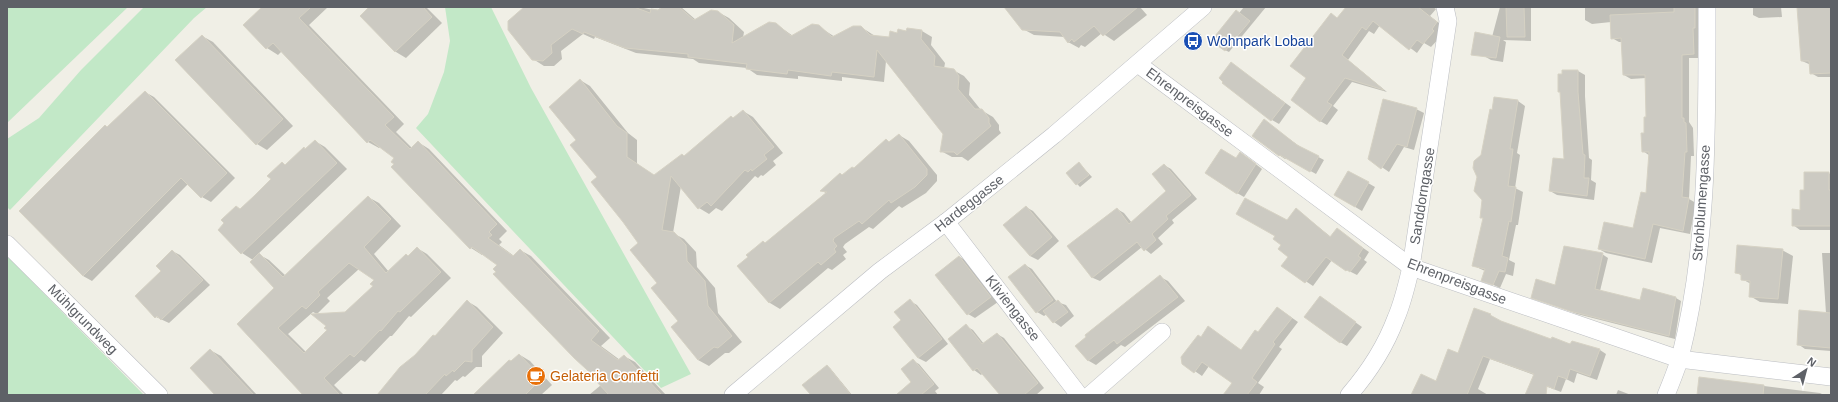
<svg xmlns="http://www.w3.org/2000/svg" width="1838" height="402" viewBox="0 0 1838 402" font-family="Helvetica,sans-serif">
  <style>
    .green { fill: #c2e8c7 }
    .shadow { fill: #0003; fill-rule: evenodd }
    .building { fill: #cccac2; stroke: #d6d2c4; fill-rule: evenodd }
    .lines { fill: none; stroke-linecap: round; stroke-linejoin: round }
    .minor-casing { stroke: #bbbdc2; stroke-width: 18 }
    .minor { stroke: #fff; stroke-width: 17 }
    .labels { text-anchor: middle; stroke-width: 3; stroke-linejoin: round; paint-order: stroke }
    .transit-label { font-size: 14px; fill: #164399; stroke: #fff; text-anchor: start }
    .street-label { font-size: 14px; fill: #5e6167; stroke: #fff }
    .food-label { font-size: 14px; fill: #c56008; stroke: #fff; text-anchor: start }
  </style>
  <rect width="100%" height="100%" fill="#f0efe6"/>
  <!-- green -->
  <g class="green">
    <polygon points="7,7 128,7 7,123"/>
    <polygon points="144,7 207,7 194,18 10,210 7,207 7,139 39,118 81,70"/>
    <polygon points="445,7 491,7 531,88 691,374 661,388 416,128 428,114 444,72 450,41"/>
    <polygon points="7,256 144,395 7,395"/>
  </g>
  <!-- shadow -->
  <g class="shadow">
    <polygon points="264,7 328,7 309,25 404,124 396,132 412,148 418,142 429,149 507,231 499,239 502,242 499,245 514,256 520,250 531,256 610,338 601,346 620,360 624,356 635,362 666,395 589,395 601,385 599,379 498,271 498,265 483,253 482,255 471,248 392,167 395,164 396,158 380,147 379,148 368,142 282,51 278,55 267,48 245,25"/>
    <polygon points="370,7 426,7 442,23 406,58 396,52 361,16"/>
    <polygon points="527,7 639,7 658,11 664,7 681,7 696,20 718,12 729,18 744,32 743,38 776,24 793,36 818,26 835,37 861,27 875,36 890,38 897,34 922,31 932,37 931,45 945,63 944,69 953,70 964,76 970,83 969,95 981,110 993,117 999,125 999,130 1001,133 968,161 962,157 952,157 941,151 944,134 886,61 884,82 842,77 842,81 798,76 798,79 757,75 747,68 699,63 693,59 636,53 595,37 594,39 583,34 561,51 562,59 554,66 544,66 533,59"/>
    <polygon points="1005,7 1140,7 1147,15 1114,41 1102,33 1085,47 1081,45 1079,48 1068,42 1065,37 1034,35 1023,29"/>
    <polygon points="1244,7 1266,7 1229,52 1225,50 1239,13"/>
    <polygon points="1348,7 1433,7 1436,9 1430,16 1444,27 1441,36 1431,47 1424,43 1417,53 1380,25 1374,34 1369,31 1348,60 1387,92 1352,82 1333,106 1338,110 1327,125 1320,121 1308,78 1331,15 1338,19"/>
    <polygon points="1500,7 1531,7 1531,41 1503,40 1506,42 1503,62 1491,60 1484,56 1475,33 1492,37"/>
    <polygon points="1585,7 1702,7 1700,58 1689,58 1689,122 1693,128 1694,156 1691,156 1689,199 1696,203 1690,234 1660,228 1652,263 1606,253 1599,249 1634,230 1647,194 1650,156 1643,151 1647,118 1646,78 1631,79 1624,75 1623,42 1619,42 1612,38 1611,22 1592,24 1585,20"/>
    <polygon points="1753,7 1781,7 1782,17 1759,18 1753,15"/>
    <polygon points="1798,7 1831,7 1831,77 1818,77 1811,73 1811,65 1802,61"/>
    <polygon points="202,36 213,42 293,126 267,150 257,144 176,61"/>
    <polygon points="1231,63 1291,107 1279,124 1272,120"/>
    <polygon points="1578,71 1585,75 1585,96 1589,158 1592,160 1591,180 1596,183 1594,200 1557,195 1550,191 1565,160"/>
    <polygon points="580,80 590,86 628,133 637,140 637,164 655,176 682,155 685,156 743,111 753,117 783,153 773,161 776,165 763,176 761,175 758,178 755,176 722,211 716,208 709,214 699,208 681,186 673,233 684,239 696,252 697,267 715,288 718,313 742,342 729,353 725,353 709,366 698,360 640,244 598,178 578,140"/>
    <polygon points="145,92 154,97 235,178 211,202 202,197 188,184 92,281 83,276 108,128"/>
    <polygon points="1518,101 1525,106 1517,153 1520,155 1515,188 1523,192 1518,225 1516,225 1509,260 1515,263 1513,276 1506,274 1500,288 1483,280 1485,271 1474,266 1484,219 1481,217 1484,199 1482,155 1493,111"/>
    <polygon points="1416,109 1424,113 1414,150 1404,147 1389,172 1370,159"/>
    <polygon points="1264,121 1302,148 1324,160 1316,174 1287,158 1285,159 1279,155"/>
    <polygon points="899,135 909,141 937,175 937,181 926,193 902,208 899,206 873,229 869,227 845,244 843,247 847,252 843,255 846,259 832,270 828,268 780,309 770,303 738,266 826,193 822,191 854,169 886,140 889,142"/>
    <path d="M315,141L325,147L347,169L258,254L269,260L286,276L368,197L379,203L401,226L374,254L389,272L417,248L427,254L451,278L411,317L409,316L392,336H390L365,362L361,360L334,385L344,395H305L238,324L276,288L253,260L242,253L219,230L272,179L282,163L286,166ZM359,269L375,280L374,287L306,352L288,334L313,312L317,314L330,301L327,298Z"/>
    <polygon points="1248,158 1262,169 1244,197 1237,193 1236,159"/>
    <polygon points="1079,163 1092,177 1080,187 1067,173"/>
    <polygon points="1164,165 1171,169 1197,199 1172,220 1174,223 1158,238 1163,244 1151,254 1142,247 1100,281 1093,278 1068,247 1117,209 1124,213 1132,223 1168,191"/>
    <polygon points="1828,173 1831,174 1831,230 1800,230 1793,225 1801,211 1805,191"/>
    <polygon points="1368,183 1375,187 1362,211 1335,195"/>
    <polygon points="1026,207 1033,211 1059,241 1038,260 1030,256"/>
    <polygon points="1296,209 1331,237 1343,234 1369,252 1364,260 1367,262 1357,275 1347,270 1332,260 1313,286 1283,266 1290,257 1282,245 1287,221"/>
    <polygon points="1782,250 1793,256 1788,304 1760,302 1750,296 1751,284 1742,279 1742,276 1736,272"/>
    <polygon points="172,251 180,255 210,285 169,323 156,317 163,271"/>
    <polygon points="1822,253 1831,253 1831,351 1805,349 1798,344 1826,313"/>
    <polygon points="1602,254 1608,258 1600,291 1641,301 1676,298 1681,301 1675,339 1577,314 1532,297 1556,286"/>
    <polygon points="960,257 967,261 998,302 975,318 968,314"/>
    <polygon points="1025,265 1032,269 1057,302 1066,305 1074,316 1061,327 1054,322 1047,314 1044,316 1037,312 1010,277"/>
    <polygon points="1160,277 1168,281 1185,301 1125,347 1121,345 1096,365 1089,361 1077,346"/>
    <polygon points="1320,297 1362,327 1347,346 1340,342"/>
    <polygon points="467,301 477,307 503,333 482,356 482,367 476,367 465,377 463,376 457,381 455,380 441,395 378,395 435,337"/>
    <polygon points="910,301 917,305 948,344 926,362 918,358"/>
    <polygon points="1278,308 1298,322 1279,347 1282,349 1258,383 1264,387 1259,395 1227,395 1233,383 1209,366 1202,376 1183,363 1201,338 1241,351 1259,333"/>
    <polygon points="1474,309 1490,315 1497,320 1551,340 1600,350 1606,354 1597,380 1577,373 1574,383 1566,379 1561,392 1540,384 1534,375 1490,359 1478,389 1488,395 1412,395 1436,382 1458,354"/>
    <polygon points="966,326 973,330 984,344 997,334 1004,338 1044,388 1036,395 1001,395 983,373 981,375 974,370 949,339"/>
    <polygon points="210,350 221,356 257,395 218,395"/>
    <polygon points="520,355 530,361 552,385 541,395 474,395"/>
    <polygon points="913,361 919,364 939,388 935,391 938,395 902,395 912,382"/>
    <polygon points="827,366 830,368 852,395 812,395"/>
    <polygon points="1700,378 1820,393 1824,395 1698,395"/>
    <polygon points="1618,390 1631,395 1616,395"/>
  </g>
  <!-- building -->
  <g class="building">
    <polygon points="262,7 311,7 299,18 394,117 385,125 410,149 418,141 497,224 489,232 492,235 488,238 513,256 520,249 599,331 591,340 618,360 624,355 662,395 609,395 596,381 597,379 574,358 493,274 496,272 493,269 497,265 472,247 470,249 391,167 394,164 391,162 394,158 370,140 367,143 273,43 266,49 243,25"/>
    <polygon points="369,7 423,7 432,17 395,52 360,16"/>
    <polygon points="524,7 634,7 650,13 651,9 658,10 662,7 679,7 694,20 711,10 718,11 734,25 732,43 769,22 776,23 791,36 812,24 819,25 832,37 853,26 861,26 870,35 889,37 890,31 897,33 898,29 906,31 907,28 922,30 921,39 935,56 934,66 954,69 959,76 958,89 975,109 982,109 989,118 989,123 991,126 957,155 954,152 940,152 943,134 877,50 874,77 832,72 831,76 788,70 787,74 746,69 747,64 688,57 688,54 625,48 584,32 583,34 572,29 551,45 552,53 543,61 532,60 508,30 508,21"/>
    <polygon points="1004,7 1138,7 1103,36 1094,26 1074,42 1072,39 1068,43 1060,32 1022,30"/>
    <polygon points="1346,7 1418,7 1437,22 1432,29 1434,31 1423,44 1417,40 1409,50 1373,21 1366,30 1362,27 1342,55 1384,90 1345,78 1327,102 1332,105 1320,122 1291,100 1306,78 1290,66 1331,13 1337,18"/>
    <polygon points="1506,7 1524,7 1525,37 1507,37"/>
    <polygon points="1674,7 1695,7 1695,28 1693,28 1694,54 1682,55 1682,118 1684,118 1684,122 1686,123 1687,152 1685,152 1682,197 1689,198 1683,231 1653,224 1645,259 1598,249 1604,222 1633,228 1641,192 1646,193 1649,152 1642,152 1641,133 1644,133 1644,117 1646,117 1645,75 1623,75 1621,38 1611,39 1610,15 1674,12"/>
    <polygon points="1797,7 1831,7 1831,73 1810,74 1809,61 1801,61"/>
    <polygon points="1236,10 1250,21 1225,51 1211,41"/>
    <polygon points="1475,32 1500,37 1496,58 1471,55"/>
    <polygon points="202,35 283,119 256,145 175,60"/>
    <polygon points="1231,62 1285,103 1271,121 1222,83 1223,82 1219,78"/>
    <polygon points="1562,70 1578,70 1578,92 1583,154 1585,155 1584,178 1589,178 1587,196 1549,191 1553,158 1564,159 1560,92 1558,92 1558,74 1562,74"/>
    <polygon points="580,79 617,126 627,133 627,157 654,175 682,154 684,156 731,116 733,118 743,110 774,147 764,155 767,159 752,171 751,169 748,172 745,170 711,206 707,202 698,209 671,176 662,230 674,232 686,245 687,261 705,281 708,306 732,336 718,348 714,347 698,360 671,327 678,321 651,288 657,283 630,250 638,243 623,222 591,182 597,177 570,145 576,140 549,107"/>
    <polygon points="145,91 227,173 201,198 181,178 83,276 19,211 105,125 107,127"/>
    <polygon points="1494,97 1518,100 1510,149 1513,149 1508,186 1516,187 1511,222 1509,221 1502,256 1508,258 1505,272 1499,271 1493,285 1481,281 1485,269 1472,266 1483,218 1480,218 1482,200 1474,191 1477,177 1473,168 1474,161 1481,155 1490,109 1492,110"/>
    <polygon points="1383,99 1417,108 1407,147 1397,144 1381,169 1368,159"/>
    <polygon points="1264,119 1297,145 1319,156 1310,172 1280,155 1279,156 1252,136"/>
    <polygon points="899,134 927,169 927,175 915,187 891,203 889,200 862,224 859,221 834,238 833,241 837,246 834,249 836,252 821,265 818,262 769,303 737,266 748,257 746,255 756,247 763,241 765,243 827,192 820,191 840,173 842,175 852,167 854,168 886,139 889,142"/>
    <polygon points="315,140 337,163 241,254 218,230 224,223 221,220 236,206 240,209 254,196 271,179 267,176 282,162 285,165 304,147 305,149"/>
    <polygon points="1221,149 1236,158 1240,152 1256,164 1237,194 1205,173"/>
    <polygon points="1079,162 1089,175 1076,185 1066,173"/>
    <polygon points="1164,164 1191,195 1166,216 1168,219 1152,234 1156,240 1144,251 1137,242 1092,278 1067,246 1117,208 1129,224 1166,191 1152,174"/>
    <polygon points="1348,171 1369,182 1355,207 1334,195"/>
    <polygon points="1804,172 1829,172 1829,190 1831,190 1831,226 1792,226 1792,209 1800,210 1800,190 1804,190"/>
    <path d="M368,196L391,219L364,247L386,273L406,254L408,256L417,247L441,272L400,312L398,311L381,331L380,330L354,357L350,354L324,378L340,395H303L237,324L274,288L250,262L259,253L283,277ZM349,263L374,280L370,284L373,286L345,312L311,314L326,326L324,328L327,330L304,353L278,328L302,306L306,309L320,295L318,292Z"/>
    <polygon points="1245,198 1287,220 1296,208 1330,237 1337,228 1363,248 1358,256 1361,258 1350,272 1347,270 1346,271 1326,257 1305,283 1281,266 1288,257 1278,249 1281,245 1273,239 1275,236 1236,214"/>
    <polygon points="1026,206 1052,237 1030,256 1003,225"/>
    <polygon points="1737,245 1783,249 1778,299 1749,297 1750,281 1741,280 1741,274 1735,273"/>
    <polygon points="1564,246 1603,253 1595,289 1640,300 1643,288 1676,297 1669,336 1570,311 1531,298 1536,279 1555,285"/>
    <polygon points="172,250 203,280 161,320 157,316 155,318 135,296 161,271 156,266"/>
    <polygon points="959,256 991,297 967,315 935,275"/>
    <polygon points="1025,264 1053,300 1036,313 1008,277"/>
    <polygon points="1160,275 1178,297 1117,344 1114,340 1088,361 1075,346 1086,337 1085,335"/>
    <polygon points="1320,296 1356,322 1340,343 1304,317"/>
    <polygon points="910,299 942,339 918,358 893,327 901,320 894,312"/>
    <polygon points="467,300 493,327 472,350 472,362 465,361 454,372 453,370 446,376 445,374 425,395 377,395 400,367 415,355 433,335 435,336"/>
    <polygon points="1058,300 1068,312 1053,323 1043,311"/>
    <polygon points="1277,307 1292,318 1273,342 1275,344 1252,378 1257,382 1247,395 1223,395 1232,383 1202,362 1194,373 1182,364 1181,357 1198,335 1201,337 1208,326 1241,350 1255,330 1258,332"/>
    <polygon points="1474,308 1491,314 1490,315 1501,321 1551,339 1552,337 1570,344 1572,341 1600,349 1590,376 1570,369 1567,379 1558,376 1554,389 1547,386 1546,395 1525,395 1534,374 1483,356 1467,395 1411,395 1421,374 1436,381 1448,349 1458,353"/>
    <polygon points="1799,310 1831,313 1831,348 1797,345"/>
    <polygon points="966,324 982,344 997,333 1038,383 1024,395 1000,395 977,368 973,371 948,339"/>
    <polygon points="210,349 254,395 215,395 190,368"/>
    <polygon points="519,354 542,378 525,395 473,395 509,360 511,361"/>
    <polygon points="913,359 934,384 921,395 896,395 911,382 901,369"/>
    <polygon points="827,365 851,395 811,395 802,385"/>
    <polygon points="1699,377 1764,385 1763,395 1697,395"/>
  </g>
  <g class="lines">
    <!-- minor casing -->
    <g class="minor-casing">
      <g id="minor">
        <polyline points="1138,64 1411,267 1679,359 1831,377"/>
        <polyline points="946,222 1079,395"/>
        <polyline points="7,244 159,395"/>
        <polyline points="733,395 880,271 946,222 1054,135 1203,7"/>
        <polyline points="1090,395 1162,332"/>
        <path d="M1349,395C1368,373 1386,345 1396,318C1403,302 1407,284 1411,267L1448,21L1445,7"/>
        <path d="M1666,395C1671,383 1676,370 1680,358C1709,244 1707,124 1707,7"/>
      </g>
    </g>
    <!-- minor -->
    <use href="#minor" class="minor"/>
  </g>
  <!-- icons -->
  <defs>
    <g id="bus-disc" transform="scale(1)"><circle r="9.5" fill="#1a4fb4" stroke="#fff"/><path d="M-5-6H5V4H4V6H2V4H-2V6H-4V4H-5ZM-3.5-4V0h7V-4ZM-3.5 1.2v1.5H-2V1.2ZM2 1.2v1.5H3.5V1.2Z" fill="#fff"/></g>
    <g id="cafe-disc" transform="scale(1)"><circle r="9.5" fill="#e8710a" stroke="#fff"/><path d="M-5.5-4.5H6V0H3Q3 3.5 0 3.5H-2.5Q-5.5 3.5-5.5 0ZM3-3.2v2h1.7v-2ZM-6 4.5H4V6H-6Z" fill="#fff"/></g>
  </defs>
  <g fill-rule="evenodd">
    <use href="#bus-disc" x="1193" y="41"/>
    <use href="#cafe-disc" x="536" y="376"/>
  </g>
  <g class="labels">
    <!-- transit labels -->
    <g class="transit-label">
      <text x="1207" y="46">Wohnpark Lobau</text>
    </g>
    <!-- street labels -->
    <g class="street-label">
      <text transform="translate(1190 102) rotate(37)" y="5">Ehrenpreisgasse</text>
      <text transform="translate(1422 196) rotate(-81)" y="5">Sanddorngasse</text>
      <text transform="translate(969 203) rotate(-38)" y="5">Hardeggasse</text>
      <text transform="translate(1701 203) rotate(-86)" y="5">Strohblumengasse</text>
      <text transform="translate(1457 281) rotate(21)" y="5">Ehrenpreisgasse</text>
      <text transform="translate(1013 308) rotate(52)" y="5">Kliviengasse</text>
      <text transform="translate(83 319) rotate(45)" y="5">Mühlgrundweg</text>
    </g>
    <!-- food labels -->
    <g class="food-label">
      <text x="550" y="381">Gelateria Confetti</text>
    </g>
  </g>
  <!-- border -->
  <rect width="1838" height="402" fill="none" stroke="#5e6167" stroke-width="16"/>
  <!-- north arrow -->
  <g transform="translate(1806 370) rotate(36)" stroke="#ffffff" stroke-width="3" paint-order="stroke">
  <path d="M0-3L7 15L0 10L-7 15Z" fill="#5e6167"/>
  <text y="-6" font-size="11" font-weight="bold" text-anchor="middle" fill="#5e6167">N</text>
  </g>
</svg>
